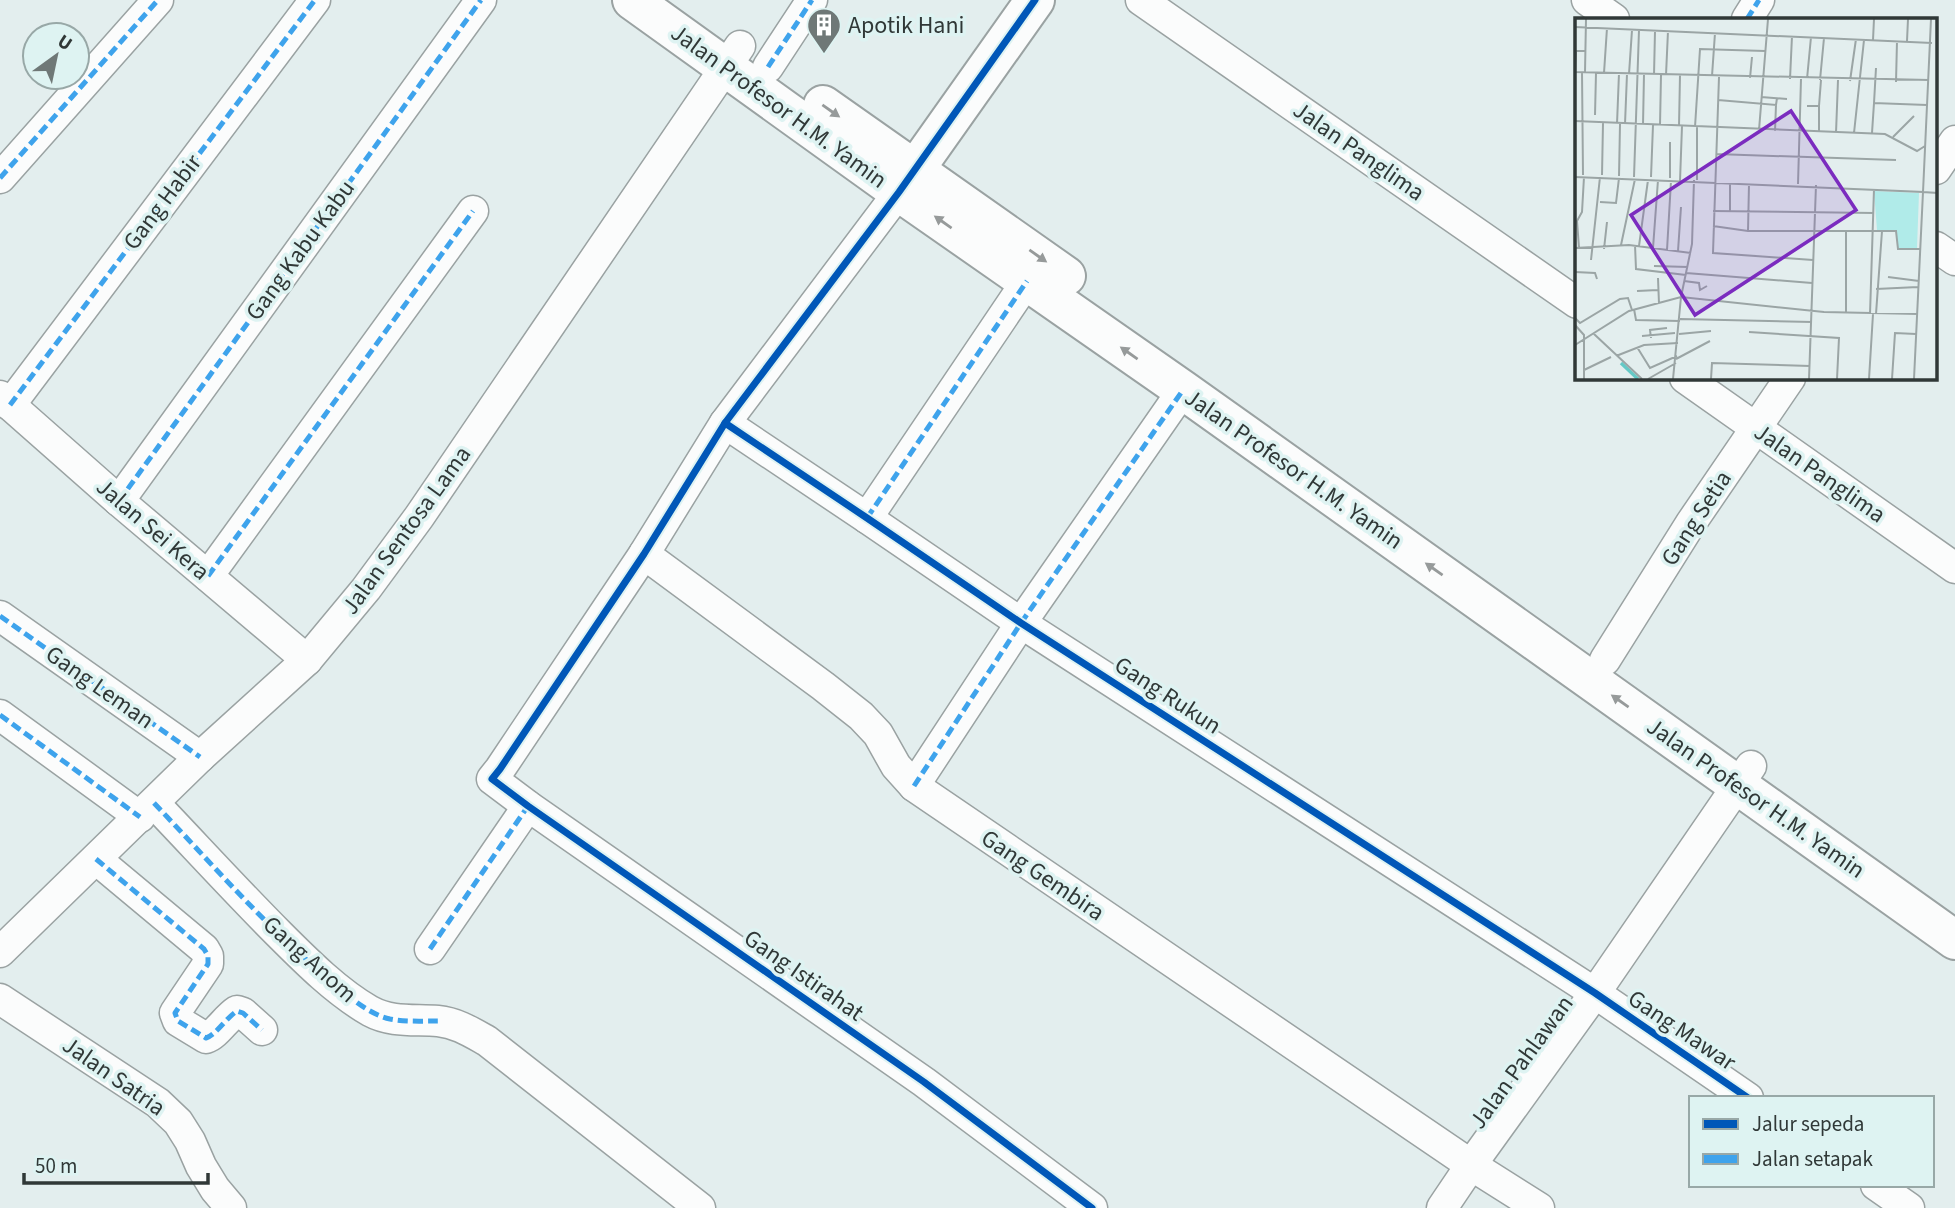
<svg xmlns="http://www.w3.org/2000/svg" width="1955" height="1208" viewBox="0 0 1955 1208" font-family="'Source Sans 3',sans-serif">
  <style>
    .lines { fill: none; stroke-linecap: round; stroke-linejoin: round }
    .street-casing { stroke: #9aa2a2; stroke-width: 33 }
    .secondary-casing { stroke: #9aa2a2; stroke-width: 42 }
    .primary-casing { stroke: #9aa2a2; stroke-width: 42 }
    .street { stroke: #fbfcfc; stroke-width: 30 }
    .secondary { stroke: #fbfcfc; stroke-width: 38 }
    .primary { stroke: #fbfcfc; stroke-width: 38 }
    .quiet { stroke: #3ea3ec; stroke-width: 5; stroke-dasharray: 10 5; stroke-linecap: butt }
    .cycleway-casing { stroke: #def3f2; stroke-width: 11 }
    .cycleway { stroke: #0057b8; stroke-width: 7 }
    .oneway { fill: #969a9a }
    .labels { text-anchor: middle; stroke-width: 7; stroke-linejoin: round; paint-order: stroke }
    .poi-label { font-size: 24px; fill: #303837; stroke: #def3f2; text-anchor: start }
    .street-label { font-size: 24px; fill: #303837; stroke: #def3f2 }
    .inset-river { fill: none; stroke: #64c9c6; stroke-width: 3.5 }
    .inset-road { fill: none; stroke: #9ba5a5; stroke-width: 2 }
    .view { fill: #7b2cbf; fill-opacity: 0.15; stroke: #7b2cbf; stroke-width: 3.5 }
    .inset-edge { fill: none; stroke: #303837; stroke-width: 3.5 }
  </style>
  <rect width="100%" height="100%" fill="#e3eeee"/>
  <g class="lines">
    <!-- street casing -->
    <g class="street-casing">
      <g id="street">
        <polyline points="1141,0 1577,303"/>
        <polyline points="1587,0 1614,19"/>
        <polyline points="1747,19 1759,0"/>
        <polyline points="768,67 812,0"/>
        <polyline points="1936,169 1955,141"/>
        <polyline points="0,178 158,0"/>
        <polyline points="899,192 725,423 644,554 500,769 492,779 528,806 924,1082 1092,1208"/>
        <polyline points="1936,247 1955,260"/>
        <polyline points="1685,378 1955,568"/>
        <polyline points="0,396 119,501 307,660"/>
        <polyline points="10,405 315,0"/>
        <polyline points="725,423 867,518 1021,623 1595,993 1748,1098"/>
        <polyline points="119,501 481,0"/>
        <polyline points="867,518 1027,281"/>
        <polyline points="644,554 823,686 861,716 878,734 896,766 914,786 1471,1165 1539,1208"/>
        <polyline points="208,576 473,211"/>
        <polyline points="0,616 200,757"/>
        <polyline points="1605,660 1691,523 1790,378"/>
        <polyline points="0,715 140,817"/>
        <polyline points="914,786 1021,623 1183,390"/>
        <path d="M154,803C196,847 237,892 280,935C307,962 337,992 370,1011C392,1023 415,1019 438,1021C457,1023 471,1032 487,1041L700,1208"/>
        <path d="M96,859L204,949L208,956V964L175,1013L178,1021L206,1038C216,1035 226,1018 237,1011L243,1013L262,1030"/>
        <polyline points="430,949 528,806"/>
        <polyline points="0,952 200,757 307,660 366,589 419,517 740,46"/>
        <polyline points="0,999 158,1103 178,1122 190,1141 201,1166 215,1189 231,1208"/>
        <polyline points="1876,1185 1909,1208"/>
        <polyline points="1442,1208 1471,1165 1595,993 1751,766"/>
      </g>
    </g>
    <!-- secondary casing -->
    <g class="secondary-casing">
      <polyline id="secondary" points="899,192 1035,0"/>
    </g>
    <!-- primary casing -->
    <g class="primary-casing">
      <g id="primary">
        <polyline points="632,0 899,192 1183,390 1955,940"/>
        <polyline points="823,105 1066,276"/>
      </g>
    </g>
    <!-- street -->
    <use href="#street" class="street"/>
    <!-- secondary -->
    <use href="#secondary" class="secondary"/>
    <!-- primary -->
    <use href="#primary" class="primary"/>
    <!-- quiet -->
    <g class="quiet">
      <polyline points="1747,19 1759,0"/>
      <polyline points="768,67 812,0"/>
      <polyline points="0,178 158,0"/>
      <polyline points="10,405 315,0"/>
      <polyline points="119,501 481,0"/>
      <polyline points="867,518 1027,281"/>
      <polyline points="208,576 473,211"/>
      <polyline points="0,616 200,757"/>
      <polyline points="0,715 140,817"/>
      <polyline points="914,786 1021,623 1183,390"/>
      <path d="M154,803C212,864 267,928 332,982C348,996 368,1014 390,1019C405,1022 423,1021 438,1021"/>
      <path d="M96,859L204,949L208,956V964L175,1013L178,1021L206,1038C216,1035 226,1018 237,1011L243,1013L262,1030"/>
      <polyline points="430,949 528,806"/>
    </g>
    <!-- cycleway casing -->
    <g class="cycleway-casing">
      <g id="cycleway">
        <polyline points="1035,0 899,192 725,423 644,554 500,769 492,779 528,806 924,1082 1092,1208"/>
        <polyline points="725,423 867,518 1021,623 1595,993 1748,1098"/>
      </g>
    </g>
    <!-- cycleway -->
    <use href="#cycleway" class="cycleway"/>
  </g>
  <!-- one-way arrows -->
  <defs><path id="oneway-solid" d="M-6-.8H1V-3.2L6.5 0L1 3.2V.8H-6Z" transform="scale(1.75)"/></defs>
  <g class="oneway">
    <use href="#oneway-solid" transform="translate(831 111) rotate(35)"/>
    <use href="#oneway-solid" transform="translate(943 222) rotate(-145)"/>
    <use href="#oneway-solid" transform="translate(1038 256) rotate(35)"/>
    <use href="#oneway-solid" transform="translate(1129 353) rotate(-145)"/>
    <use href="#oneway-solid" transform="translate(1434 569) rotate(-145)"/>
    <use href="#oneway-solid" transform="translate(1620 701) rotate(-145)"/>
  </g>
  <!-- icons -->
  <defs>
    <g id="building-pin" transform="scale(1.75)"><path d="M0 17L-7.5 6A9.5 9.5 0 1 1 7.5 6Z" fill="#6f7877" stroke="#def3f2"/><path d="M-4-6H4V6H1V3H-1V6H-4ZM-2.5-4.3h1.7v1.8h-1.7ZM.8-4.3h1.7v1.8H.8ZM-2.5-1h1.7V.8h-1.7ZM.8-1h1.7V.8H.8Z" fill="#fff"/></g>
  </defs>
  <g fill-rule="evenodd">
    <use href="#building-pin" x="824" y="25"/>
  </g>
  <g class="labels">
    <!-- poi labels -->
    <g class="poi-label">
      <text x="848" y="33">Apotik Hani</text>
    </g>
    <!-- street labels -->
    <g class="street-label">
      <text transform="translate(779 106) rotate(36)" y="8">Jalan Profesor H.M. Yamin</text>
      <text transform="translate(1359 151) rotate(35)" y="8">Jalan Panglima</text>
      <text transform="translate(162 202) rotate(-53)" y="8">Gang Habir</text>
      <text transform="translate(300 250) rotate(-54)" y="8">Gang Kabu Kabu</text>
      <text transform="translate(1294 469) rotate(35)" y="8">Jalan Profesor H.M. Yamin</text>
      <text transform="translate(1820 473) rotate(35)" y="8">Jalan Panglima</text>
      <text transform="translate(1696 518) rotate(-57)" y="8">Gang Setia</text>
      <text transform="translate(153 529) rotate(41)" y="8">Jalan Sei Kera</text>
      <text transform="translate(406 530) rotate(-54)" y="8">Jalan Sentosa Lama</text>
      <text transform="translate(100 687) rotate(35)" y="8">Gang Leman</text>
      <text transform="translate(1168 695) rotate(33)" y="8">Gang Rukun</text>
      <text transform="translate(1756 798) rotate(35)" y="8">Jalan Profesor H.M. Yamin</text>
      <text transform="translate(1043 875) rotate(34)" y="8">Gang Gembira</text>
      <text transform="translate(310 959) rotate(42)" y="8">Gang Anom</text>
      <text transform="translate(804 975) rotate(35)" y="8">Gang Istirahat</text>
      <text transform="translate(1682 1030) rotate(34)" y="8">Gang Mawar</text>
      <text transform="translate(1521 1062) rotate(-54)" y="8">Jalan Pahlawan</text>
      <text transform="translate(114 1076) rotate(35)" y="8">Jalan Satria</text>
    </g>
  </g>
  <!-- overview -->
  <g transform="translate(1575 18)">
    <rect width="362" height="362" fill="#e3eeee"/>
    <path d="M299,173L344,175L342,230H322V213L302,212Z" fill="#b0ebe9"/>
    <path class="inset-river" d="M46,345L63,361"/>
    <path class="inset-road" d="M356,1L348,174L363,175M0,9L357,25M298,22L299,1M332,23L333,1M11,33H1L0,54L354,62M7,54L8,157M10,54L11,1M29,55L32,10M54,56L57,12M79,57L80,13M91,57L93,13M137,58L140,15M144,59L138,235L238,242M175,60L177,39M215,61L217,18M232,61L236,19M245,62L249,20M275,63L281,21M321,64L322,23M186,79L212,81M143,82L201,87L202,80M299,85L301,50M232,88H244V114M244,88L246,62M20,97L21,55M0,103L310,116L342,133L350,128M42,106L44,55M50,106L52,56M68,107L69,56M85,107L86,57M104,108L105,57M120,109L125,31L190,33M122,109V162M184,112L193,1M200,113L201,87M261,115L263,62M279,115L289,22M297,115L299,85L352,87M318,119L339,98M95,124V160M141,136L321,142M27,157L28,105M44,158L45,106M0,159L348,174L339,361M59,159L64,12M76,159L78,107M105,163L107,108M223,166L226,61M25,184L41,185L44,160M138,193L299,195M155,193V165M138,208L173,213H321L323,231H345M173,213L174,166M46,227L60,161M60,227L61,251L111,257M64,228L73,162M0,230L54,227L116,235M4,230L2,203L7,194L9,159M78,230L83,162M29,231L32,204M92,232L96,163M103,233L106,189M16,242L25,159M79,248L113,249M0,254L20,255L22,261M111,255L237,265M313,259L344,263M83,260L84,286M109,263L124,265L125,272L132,268M301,271L343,269M62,273L83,272M59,291L61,302L105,303M271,295V214M295,296L299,171M301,296L307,213M0,300L5,305L45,281L53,280L57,292M105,301L237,304M0,307L9,317V361M174,314L264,320L262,361M19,316L67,361M104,316L136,313M67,318L100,315M76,320L75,312L92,310M0,327L54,293L106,279L249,294L343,296M62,329L75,350L102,338M41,338L69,327L103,325M101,341L135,323M9,352L36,339M73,361L101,345M98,361L106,279L117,226L119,162M136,361L137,345L235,348M234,361L241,167M294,361L298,296M317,361L320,315L341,316"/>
    <path class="view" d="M216,93L281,192L120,297L56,197Z"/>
    <rect width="362" height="362" class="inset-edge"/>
  </g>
  <!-- legend -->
  <rect x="1689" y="1096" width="245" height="91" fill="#def3f2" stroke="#98a8a7" stroke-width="2"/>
  <rect x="1703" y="1119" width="35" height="10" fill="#0057b8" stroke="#98a8a7" stroke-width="2"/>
  <text x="1752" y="1131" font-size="21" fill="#303837">Jalur sepeda</text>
  <rect x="1703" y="1154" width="35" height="10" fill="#3ea3ec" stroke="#98a8a7" stroke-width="2"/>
  <text x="1752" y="1166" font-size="21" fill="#303837">Jalan setapak</text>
  <!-- north arrow -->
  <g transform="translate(56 56) rotate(33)"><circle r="33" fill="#def3f2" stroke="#98a8a7" stroke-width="2"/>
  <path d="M0-5L12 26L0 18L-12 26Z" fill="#6f7877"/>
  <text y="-10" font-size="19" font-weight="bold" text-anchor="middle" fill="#303837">U</text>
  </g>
  <!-- scale -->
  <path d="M24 1173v10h184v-10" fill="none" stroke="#303837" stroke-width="3.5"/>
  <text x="35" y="1173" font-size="21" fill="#303837" stroke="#def3f2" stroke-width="5" paint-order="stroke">50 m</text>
</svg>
